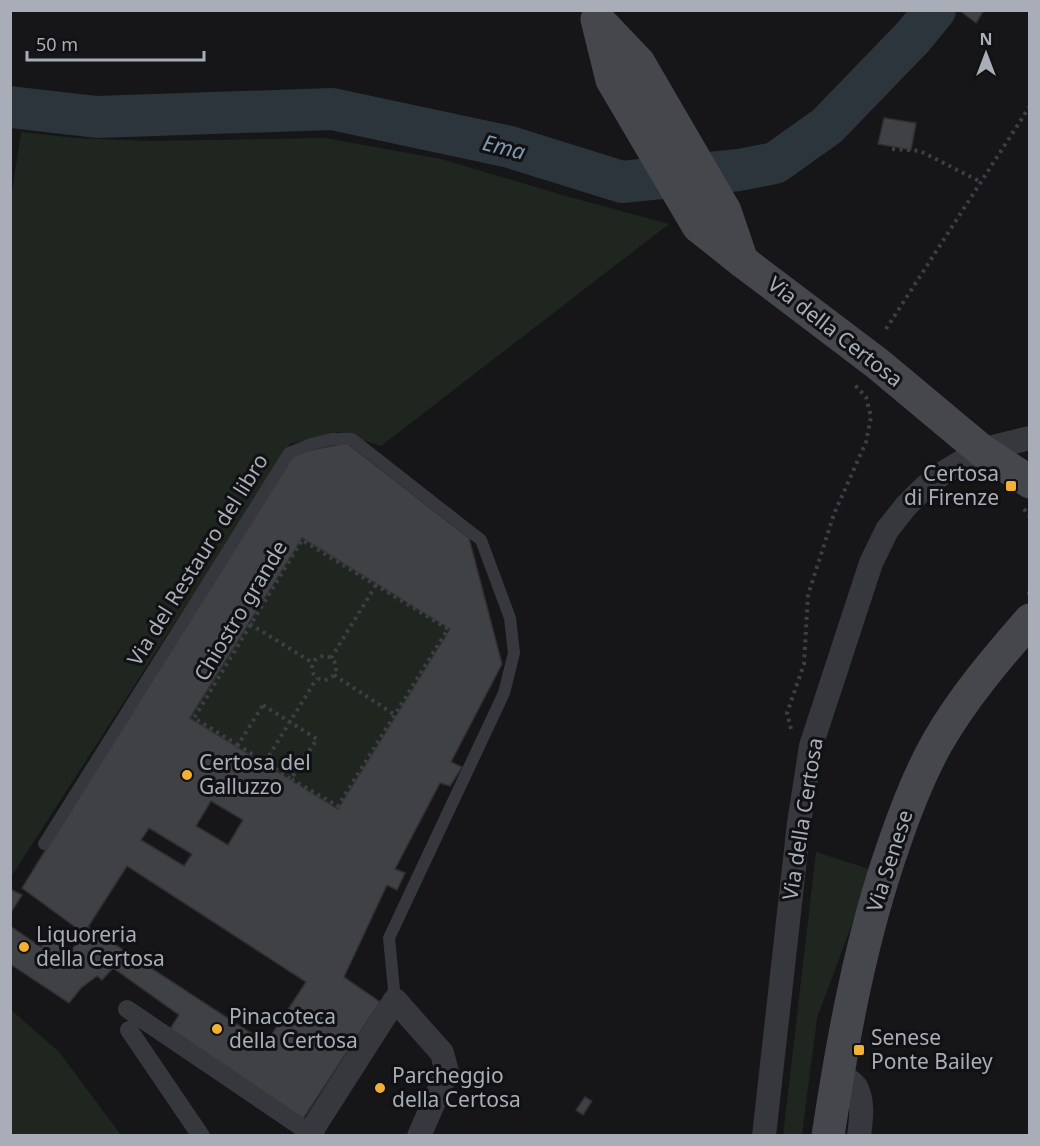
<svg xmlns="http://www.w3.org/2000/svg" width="1040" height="1146" viewBox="0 0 1040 1146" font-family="'Noto Sans',sans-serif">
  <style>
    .green { fill: #1e261f }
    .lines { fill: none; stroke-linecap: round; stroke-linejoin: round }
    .river { stroke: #2c353c; stroke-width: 42 }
    .building { fill: #404145; stroke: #303034; stroke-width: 1.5; fill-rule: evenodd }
    .path { stroke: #3d3f44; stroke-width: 4; stroke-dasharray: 3 4.5; stroke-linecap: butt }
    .service { stroke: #37383d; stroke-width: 12 }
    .pedestrian { stroke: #37383d; stroke-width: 18 }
    .minor { stroke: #37383d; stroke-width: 24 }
    .secondary { stroke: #45474d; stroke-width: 33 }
    .poi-dot { fill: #f2b134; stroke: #111113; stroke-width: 2 }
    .labels { text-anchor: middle; stroke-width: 6; stroke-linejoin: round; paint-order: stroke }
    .street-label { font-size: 21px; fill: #a8adb8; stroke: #111113 }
    .poi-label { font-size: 21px; fill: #a8adb8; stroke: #111113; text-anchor: start }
    .water-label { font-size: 22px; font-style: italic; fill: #7f9bb3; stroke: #111113 }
  </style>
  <rect width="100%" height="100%" fill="#161618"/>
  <!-- green -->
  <g class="green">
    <polygon points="21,132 76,138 151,141 325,138 441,159 566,196 669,224 381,446 339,432 290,444 11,877 10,205"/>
    <polygon points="302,538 450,629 338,809 190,718"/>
    <polygon points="816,852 872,870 817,1018 802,1135 783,1136"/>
    <polygon points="10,1009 59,1052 121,1135 11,1135"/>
  </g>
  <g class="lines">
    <!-- river -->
    <polyline class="river" points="10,107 97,117 332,109 510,147 622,182 739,170 775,163 827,126 913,37 935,10"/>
  </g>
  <!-- building -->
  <g class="building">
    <polygon points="959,10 984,10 976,23"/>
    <polygon points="884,118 916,123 911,150 878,144"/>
    <path d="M347,443L469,538L502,664L451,762L462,767L450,786L440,783L395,869L405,873L397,890L387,885L344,977L380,1002L303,1119L168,1032L179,1015L113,968L102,980L97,976L81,988L69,1003L10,964V926L41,947L50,935L68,953L86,935L22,888L290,454ZM302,538L450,629L338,809L190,718ZM211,801L243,820L228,845L196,826ZM149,828L192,854L184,866L141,840ZM127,866L306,982L266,1043L88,927Z"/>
    <polygon points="10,889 22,895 10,914"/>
    <polygon points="585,1097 592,1101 583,1115 576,1110"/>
  </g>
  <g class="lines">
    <!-- path -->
    <g class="path">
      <polyline points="892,149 920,151 981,182"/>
      <polyline points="886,329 1030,106"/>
      <polyline points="1024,509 1030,517"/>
      <polyline points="1029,595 1030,583"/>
      <polyline points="250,624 313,663"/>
      <circle cx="324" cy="668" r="12"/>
      <polyline points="331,658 376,585"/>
      <polyline points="334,675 395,715"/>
      <polygon points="263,705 317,739 291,779 238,745"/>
      <polyline points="791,729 787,713 804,664 808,595 834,514 866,442 871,417 866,397 854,384"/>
      <polyline points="238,745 194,718 302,540 448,629 338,806 291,779"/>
      <polyline points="265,762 317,678"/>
    </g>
    <!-- service -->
    <polyline class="service" points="44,844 289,453 311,444 332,439 352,439 481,540 510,618 514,653 504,693 389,938 395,1000"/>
    <!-- pedestrian -->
    <g class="pedestrian">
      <polyline points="127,1009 310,1133"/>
      <polyline points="129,1030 201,1136"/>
    </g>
    <!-- minor -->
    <g class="minor">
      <path d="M837,1072C843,1076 852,1081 856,1087C864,1102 861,1120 859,1136"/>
      <polyline points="313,1136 310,1133 395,1000 442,1053 447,1072 419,1136"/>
      <polyline points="764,1136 799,823 811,746 871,563 887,530 906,506 925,487 943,473 981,450 1030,438"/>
    </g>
    <!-- secondary -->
    <g class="secondary">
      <polyline points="597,19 612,80 698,226 742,261 878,364 981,450 1030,482"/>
      <polyline points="598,20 639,63 725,211 742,261"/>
      <path d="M828,1136C843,1037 861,938 894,844C906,809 919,775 937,743C962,699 996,659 1030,620"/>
    </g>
  </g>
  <!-- markers -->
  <g class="poi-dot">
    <rect x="1005" y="480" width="12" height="12" rx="3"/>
    <circle cx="187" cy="775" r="6"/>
    <circle cx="24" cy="947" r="6"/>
    <circle cx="217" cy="1029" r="6"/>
    <rect x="853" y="1044" width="12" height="12" rx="3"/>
    <circle cx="380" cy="1088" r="6"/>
  </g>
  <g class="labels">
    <!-- street labels -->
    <g class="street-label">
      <text transform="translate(835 332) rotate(38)" y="7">Via della Certosa</text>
      <text transform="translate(198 560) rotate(-58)" y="7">Via del Restauro del libro</text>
      <text transform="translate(241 611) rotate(-59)" y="7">Chiostro grande</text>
      <text transform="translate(803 819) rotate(-81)" y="7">Via della Certosa</text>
      <text transform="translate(890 861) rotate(-72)" y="7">Via Senese</text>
    </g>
    <!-- poi labels -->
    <g class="poi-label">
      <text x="999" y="481" text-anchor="end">Certosa<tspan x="999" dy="24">di Firenze</tspan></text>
      <text x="199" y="770">Certosa del<tspan x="199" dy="24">Galluzzo</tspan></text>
      <text x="36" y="942">Liquoreria<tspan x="36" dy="24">della Certosa</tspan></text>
      <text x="229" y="1024">Pinacoteca<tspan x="229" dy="24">della Certosa</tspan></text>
      <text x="871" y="1045">Senese<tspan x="871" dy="24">Ponte Bailey</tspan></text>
      <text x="392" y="1083">Parcheggio<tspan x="392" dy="24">della Certosa</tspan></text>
    </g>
    <!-- water labels -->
    <g class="water-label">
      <text transform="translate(504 147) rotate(14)" y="8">Ema</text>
    </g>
  </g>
  <!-- border -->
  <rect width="1040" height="1146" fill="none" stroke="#a8adb8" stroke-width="24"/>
  <!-- north arrow -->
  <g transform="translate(986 54)" stroke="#111113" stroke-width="4.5" paint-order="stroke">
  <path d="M0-4.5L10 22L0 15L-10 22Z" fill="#a8adb8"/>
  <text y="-9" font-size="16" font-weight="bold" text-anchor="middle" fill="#a8adb8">N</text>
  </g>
  <!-- scale -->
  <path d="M27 51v9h177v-9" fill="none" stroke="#a8adb8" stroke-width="3"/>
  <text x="36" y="51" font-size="18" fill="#a8adb8" stroke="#111113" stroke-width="4.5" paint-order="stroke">50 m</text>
</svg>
